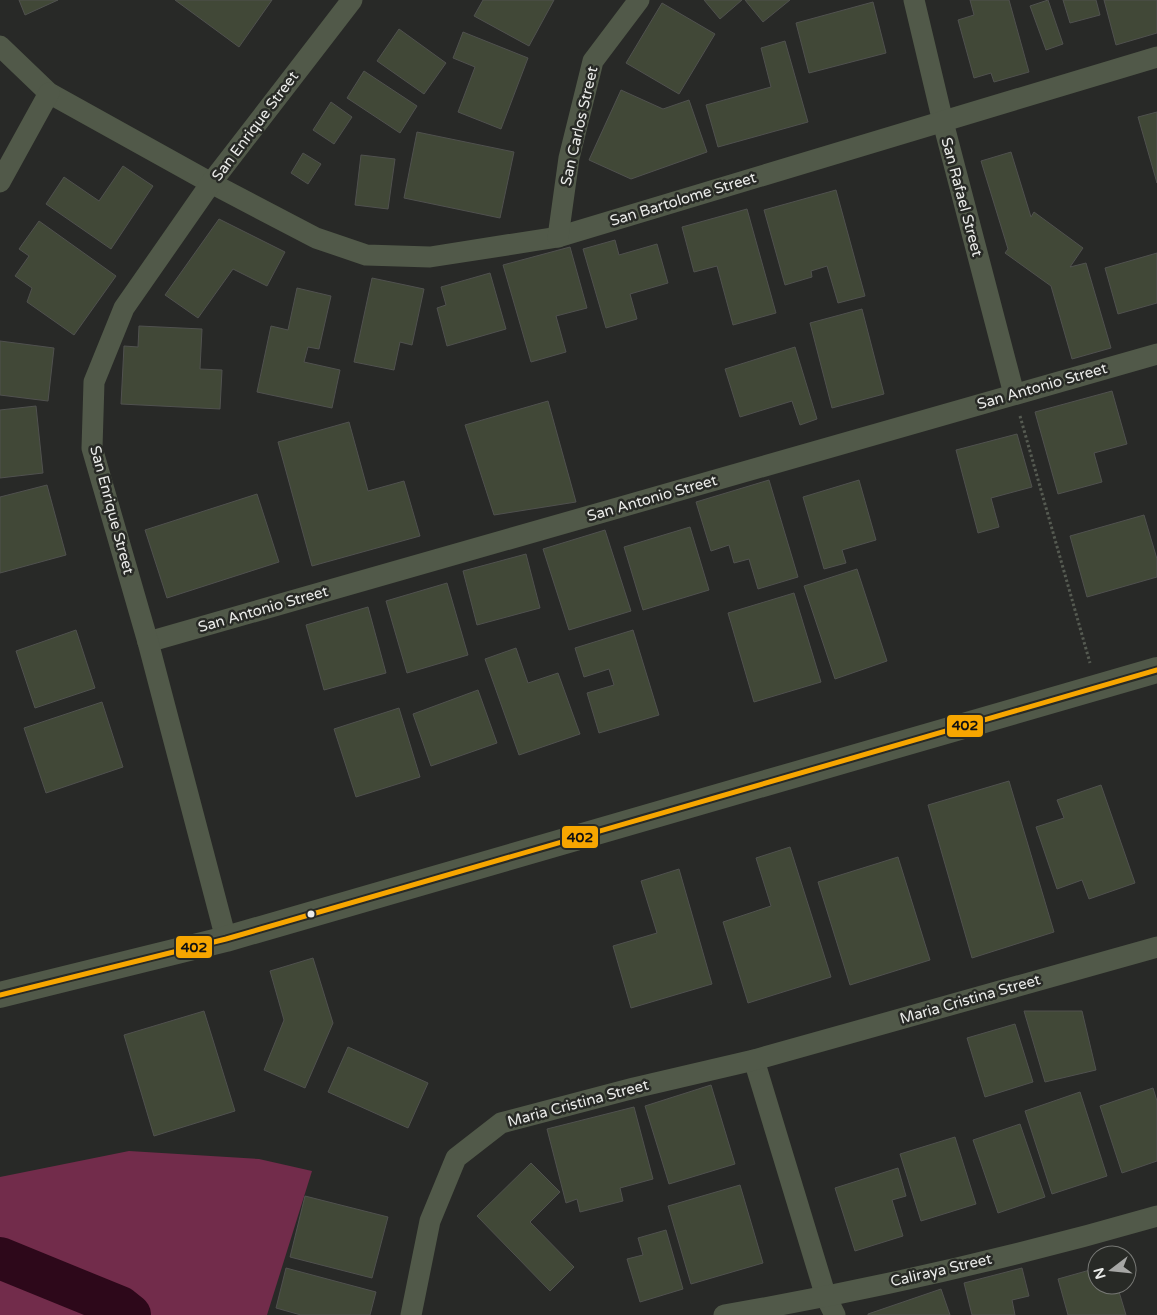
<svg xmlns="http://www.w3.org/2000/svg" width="1157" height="1315" viewBox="0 0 1157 1315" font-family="'Varela Round',sans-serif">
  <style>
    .forest { fill: #722c4b }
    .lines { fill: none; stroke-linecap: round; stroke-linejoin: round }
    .river { stroke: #2d081a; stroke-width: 42 }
    .building { fill: #414837; stroke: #50514f }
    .path { stroke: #565b52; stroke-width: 3; stroke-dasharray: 2.5 2.5; stroke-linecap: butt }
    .minor { stroke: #515949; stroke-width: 21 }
    .tertiary { stroke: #515949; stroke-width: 26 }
    .bus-1-casing { stroke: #282a26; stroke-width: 9 }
    .bus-1 { stroke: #f7a600; stroke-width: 5 }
    .bus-dot { fill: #eaebe9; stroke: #282a26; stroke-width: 2 }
    .labels { text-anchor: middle; stroke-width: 5; stroke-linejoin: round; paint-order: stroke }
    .street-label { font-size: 15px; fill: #eaebe9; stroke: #282a26 }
    .line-badge { stroke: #282a26; stroke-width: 2 }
    .pale-badge-label { font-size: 14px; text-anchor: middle; font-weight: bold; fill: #111 }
  </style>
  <rect width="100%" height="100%" fill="#282927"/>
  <!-- forest -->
  <polygon class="forest" points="129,1151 259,1159 312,1171 267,1315 0,1315 0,1177"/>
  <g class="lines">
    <!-- river -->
    <polyline class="river" points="0,1258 120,1307 130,1315"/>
  </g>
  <!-- building -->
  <g class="building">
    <polygon points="19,0 58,0 25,15"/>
    <polygon points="175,0 272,0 239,47"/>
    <polygon points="483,0 554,0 529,46 474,16"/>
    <polygon points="704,0 742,0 720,19"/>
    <polygon points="745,0 790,0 763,22"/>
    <polygon points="970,0 1009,0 1029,72 994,82 991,73 974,78 958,20 974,15"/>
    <polygon points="1048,0 1063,44 1046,50 1030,6"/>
    <polygon points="1063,0 1096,0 1100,15 1070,23"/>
    <polygon points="1104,0 1157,0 1157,33 1116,45"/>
    <polygon points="873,2 886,53 809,73 796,23"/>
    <polygon points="662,3 715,34 679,94 626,63"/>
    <polygon points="399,29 446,63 424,94 377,61"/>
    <polygon points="463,32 528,58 501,129 458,112 475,67 453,58"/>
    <polygon points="785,41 808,122 718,147 706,105 771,87 761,48"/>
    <polygon points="364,71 417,106 400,133 347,98"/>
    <polygon points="621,90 663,109 689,100 707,152 631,179 589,160"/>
    <polygon points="331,102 352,117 334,144 313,130"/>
    <polygon points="1157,112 1157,183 1138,117"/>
    <polygon points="417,132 514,152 500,218 404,198"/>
    <polygon points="1011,152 1031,217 1034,212 1083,248 1070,267 1086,263 1111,348 1072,359 1051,286 1005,253 1008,249 981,161"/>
    <polygon points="303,153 321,164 308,184 291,173"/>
    <polygon points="361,155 395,159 388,209 355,205"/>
    <polygon points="123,166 153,186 111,249 46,204 64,177 99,201"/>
    <polygon points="836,190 865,296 838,303 827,266 811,271 812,277 785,285 764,210"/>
    <polygon points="747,209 776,313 733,325 717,266 694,272 682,227"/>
    <polygon points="219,219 285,252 267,286 233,269 198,318 165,295"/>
    <polygon points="39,221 116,276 74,335 27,302 32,288 15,276 29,256 19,249"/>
    <polygon points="615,240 619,255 657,244 668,283 630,294 637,319 606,328 583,249"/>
    <polygon points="570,247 587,308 556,316 566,352 531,362 503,265"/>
    <polygon points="1157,253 1157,303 1118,314 1105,268"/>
    <polygon points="490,273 506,329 447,346 437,308 446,305 441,287"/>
    <polygon points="372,278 424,289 412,345 400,342 394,370 354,362"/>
    <polygon points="297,288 331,296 319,349 308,347 304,362 340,370 332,408 257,392 271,326 288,330"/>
    <polygon points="862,309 884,394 832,408 810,323"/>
    <polygon points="139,326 202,329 200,369 222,370 220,409 121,404 124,346 138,347"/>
    <polygon points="0,341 54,348 48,401 0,395"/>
    <polygon points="795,347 817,419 800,425 792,401 740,417 725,369"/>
    <polygon points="1112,391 1127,444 1094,453 1102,482 1058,494 1035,412"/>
    <polygon points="548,401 576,502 494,515 465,425"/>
    <polygon points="36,406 43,473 0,478 0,410"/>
    <polygon points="349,422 368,491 404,481 420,536 312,566 278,442"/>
    <polygon points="1017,434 1032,487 991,498 999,527 978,533 956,450"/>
    <polygon points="769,480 798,577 758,589 749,559 734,563 729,545 711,551 696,502"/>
    <polygon points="859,480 876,540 842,550 846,563 824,569 803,497"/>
    <polygon points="47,485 66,555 0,573 0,497"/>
    <polygon points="257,494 279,562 167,598 145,530"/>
    <polygon points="1144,515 1157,559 1157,577 1087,597 1070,536"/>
    <polygon points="690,527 709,590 643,610 624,547"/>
    <polygon points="605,530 631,611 569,630 543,549"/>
    <polygon points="526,554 540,608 477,625 463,571"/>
    <polygon points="857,569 887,661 835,679 804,586"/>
    <polygon points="447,583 468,655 407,673 386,601"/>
    <polygon points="794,593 821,682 754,702 728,613"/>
    <polygon points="368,607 386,673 324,690 306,625"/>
    <polygon points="76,630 95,688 35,708 16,651"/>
    <polygon points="633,630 659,715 599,733 587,693 614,685 609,669 584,677 575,648"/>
    <polygon points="516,648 528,683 558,673 580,734 519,755 485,659"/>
    <polygon points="478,690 497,743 431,766 413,714"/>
    <polygon points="102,702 123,767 46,793 24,728"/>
    <polygon points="399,708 420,777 356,797 334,729"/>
    <polygon points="1009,781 1054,932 972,958 928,805"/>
    <polygon points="1101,785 1135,883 1089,899 1082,880 1057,889 1036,827 1064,818 1057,800"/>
    <polygon points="790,847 831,977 748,1003 723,922 771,906 756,858"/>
    <polygon points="898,857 930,960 850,985 818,882"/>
    <polygon points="679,869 712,984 631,1008 613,946 657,933 641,881"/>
    <polygon points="313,958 333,1023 305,1088 264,1070 284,1020 270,971"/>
    <polygon points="204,1011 235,1111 154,1136 124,1035"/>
    <polygon points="1024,1011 1082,1011 1096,1070 1045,1082"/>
    <polygon points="1015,1024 1033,1082 985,1097 967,1038"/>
    <polygon points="348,1047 428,1083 408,1128 328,1092"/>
    <polygon points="711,1085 735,1164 669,1184 645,1106"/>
    <polygon points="1153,1088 1157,1101 1157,1161 1122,1173 1100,1106"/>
    <polygon points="1080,1092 1107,1176 1052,1194 1025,1111"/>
    <polygon points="634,1107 653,1179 620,1188 623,1201 580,1212 577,1199 566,1203 547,1129"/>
    <polygon points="1020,1124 1045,1197 998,1213 973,1140"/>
    <polygon points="955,1137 976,1204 921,1221 900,1154"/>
    <polygon points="531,1163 560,1192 530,1222 574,1267 550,1291 477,1216"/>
    <polygon points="898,1168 906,1196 892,1200 903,1236 855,1251 835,1188"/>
    <polygon points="740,1185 763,1263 691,1284 668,1206"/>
    <polygon points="305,1196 388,1217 372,1278 290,1257"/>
    <polygon points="666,1230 683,1289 640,1302 627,1259 643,1255 638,1238"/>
    <polygon points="286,1268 376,1292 370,1315 301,1315 276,1308"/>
    <polygon points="1022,1268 1029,1296 1012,1300 1015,1315 972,1315 964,1283"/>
    <polygon points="1097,1268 1097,1285 1117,1285 1126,1315 1068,1315 1058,1279"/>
    <polygon points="941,1289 950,1315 868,1315 868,1314"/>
  </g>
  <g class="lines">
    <!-- path -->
    <polyline class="path" points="1020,416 1090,663"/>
    <!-- minor -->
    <g class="minor">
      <polyline points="914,0 943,122 1014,394"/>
      <polyline points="0,46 49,93 211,183 316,238 366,255 430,257 558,237 1157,57"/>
      <polyline points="0,182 49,93"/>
      <polyline points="558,237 569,158 593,61 639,0"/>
      <polyline points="148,642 1157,354"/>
      <polyline points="226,939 148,642 92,448 94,382 124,308 211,183 352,0"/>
      <polyline points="754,1060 826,1297 835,1315"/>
      <polyline points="411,1315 430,1221 456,1158 501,1123 634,1088 754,1060 1157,947"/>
      <path d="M724,1315C870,1290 1015,1257 1157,1216"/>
    </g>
    <!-- tertiary -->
    <polyline class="tertiary" points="0,995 226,939 1157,670"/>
    <!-- bus-1 casing -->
    <g class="bus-1-casing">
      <polyline id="bus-1" points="0,995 226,939 1157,670"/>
    </g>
    <!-- bus-1 -->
    <use href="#bus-1" class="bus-1"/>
  </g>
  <!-- markers -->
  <circle class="bus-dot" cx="311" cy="914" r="4.5"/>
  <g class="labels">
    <!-- street labels -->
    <g class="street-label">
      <text transform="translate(255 126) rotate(-53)" y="5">San Enrique Street</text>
      <text transform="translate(579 126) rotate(-77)" y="5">San Carlos Street</text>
      <text transform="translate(962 197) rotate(75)" y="5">San Rafael Street</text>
      <text transform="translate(683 199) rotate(-17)" y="5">San Bartolome Street</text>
      <text transform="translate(1042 386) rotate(-16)" y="5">San Antonio Street</text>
      <text transform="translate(652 498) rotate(-16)" y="5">San Antonio Street</text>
      <text transform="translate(112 510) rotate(75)" y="5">San Enrique Street</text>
      <text transform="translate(263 609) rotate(-16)" y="5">San Antonio Street</text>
      <text transform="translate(970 999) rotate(-16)" y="5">Maria Cristina Street</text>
      <text transform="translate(578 1103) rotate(-15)" y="5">Maria Cristina Street</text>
      <text transform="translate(941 1270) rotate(-13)" y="5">Caliraya Street</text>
    </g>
  </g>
  <g class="line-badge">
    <rect x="946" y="714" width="38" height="24" rx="5" fill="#f7a600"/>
    <rect x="561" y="825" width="38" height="24" rx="5" fill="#f7a600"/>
    <rect x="175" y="935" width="38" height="24" rx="5" fill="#f7a600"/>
  </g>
  <g class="pale-badge-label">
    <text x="965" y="730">402</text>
    <text x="580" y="842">402</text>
    <text x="194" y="952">402</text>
  </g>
  <!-- north arrow -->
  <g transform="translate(1112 1270) rotate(254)"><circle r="24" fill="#282a26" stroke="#767774"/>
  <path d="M0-4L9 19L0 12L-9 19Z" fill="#a6a7a5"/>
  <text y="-8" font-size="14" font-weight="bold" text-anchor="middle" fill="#eaebe9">N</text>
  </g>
</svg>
